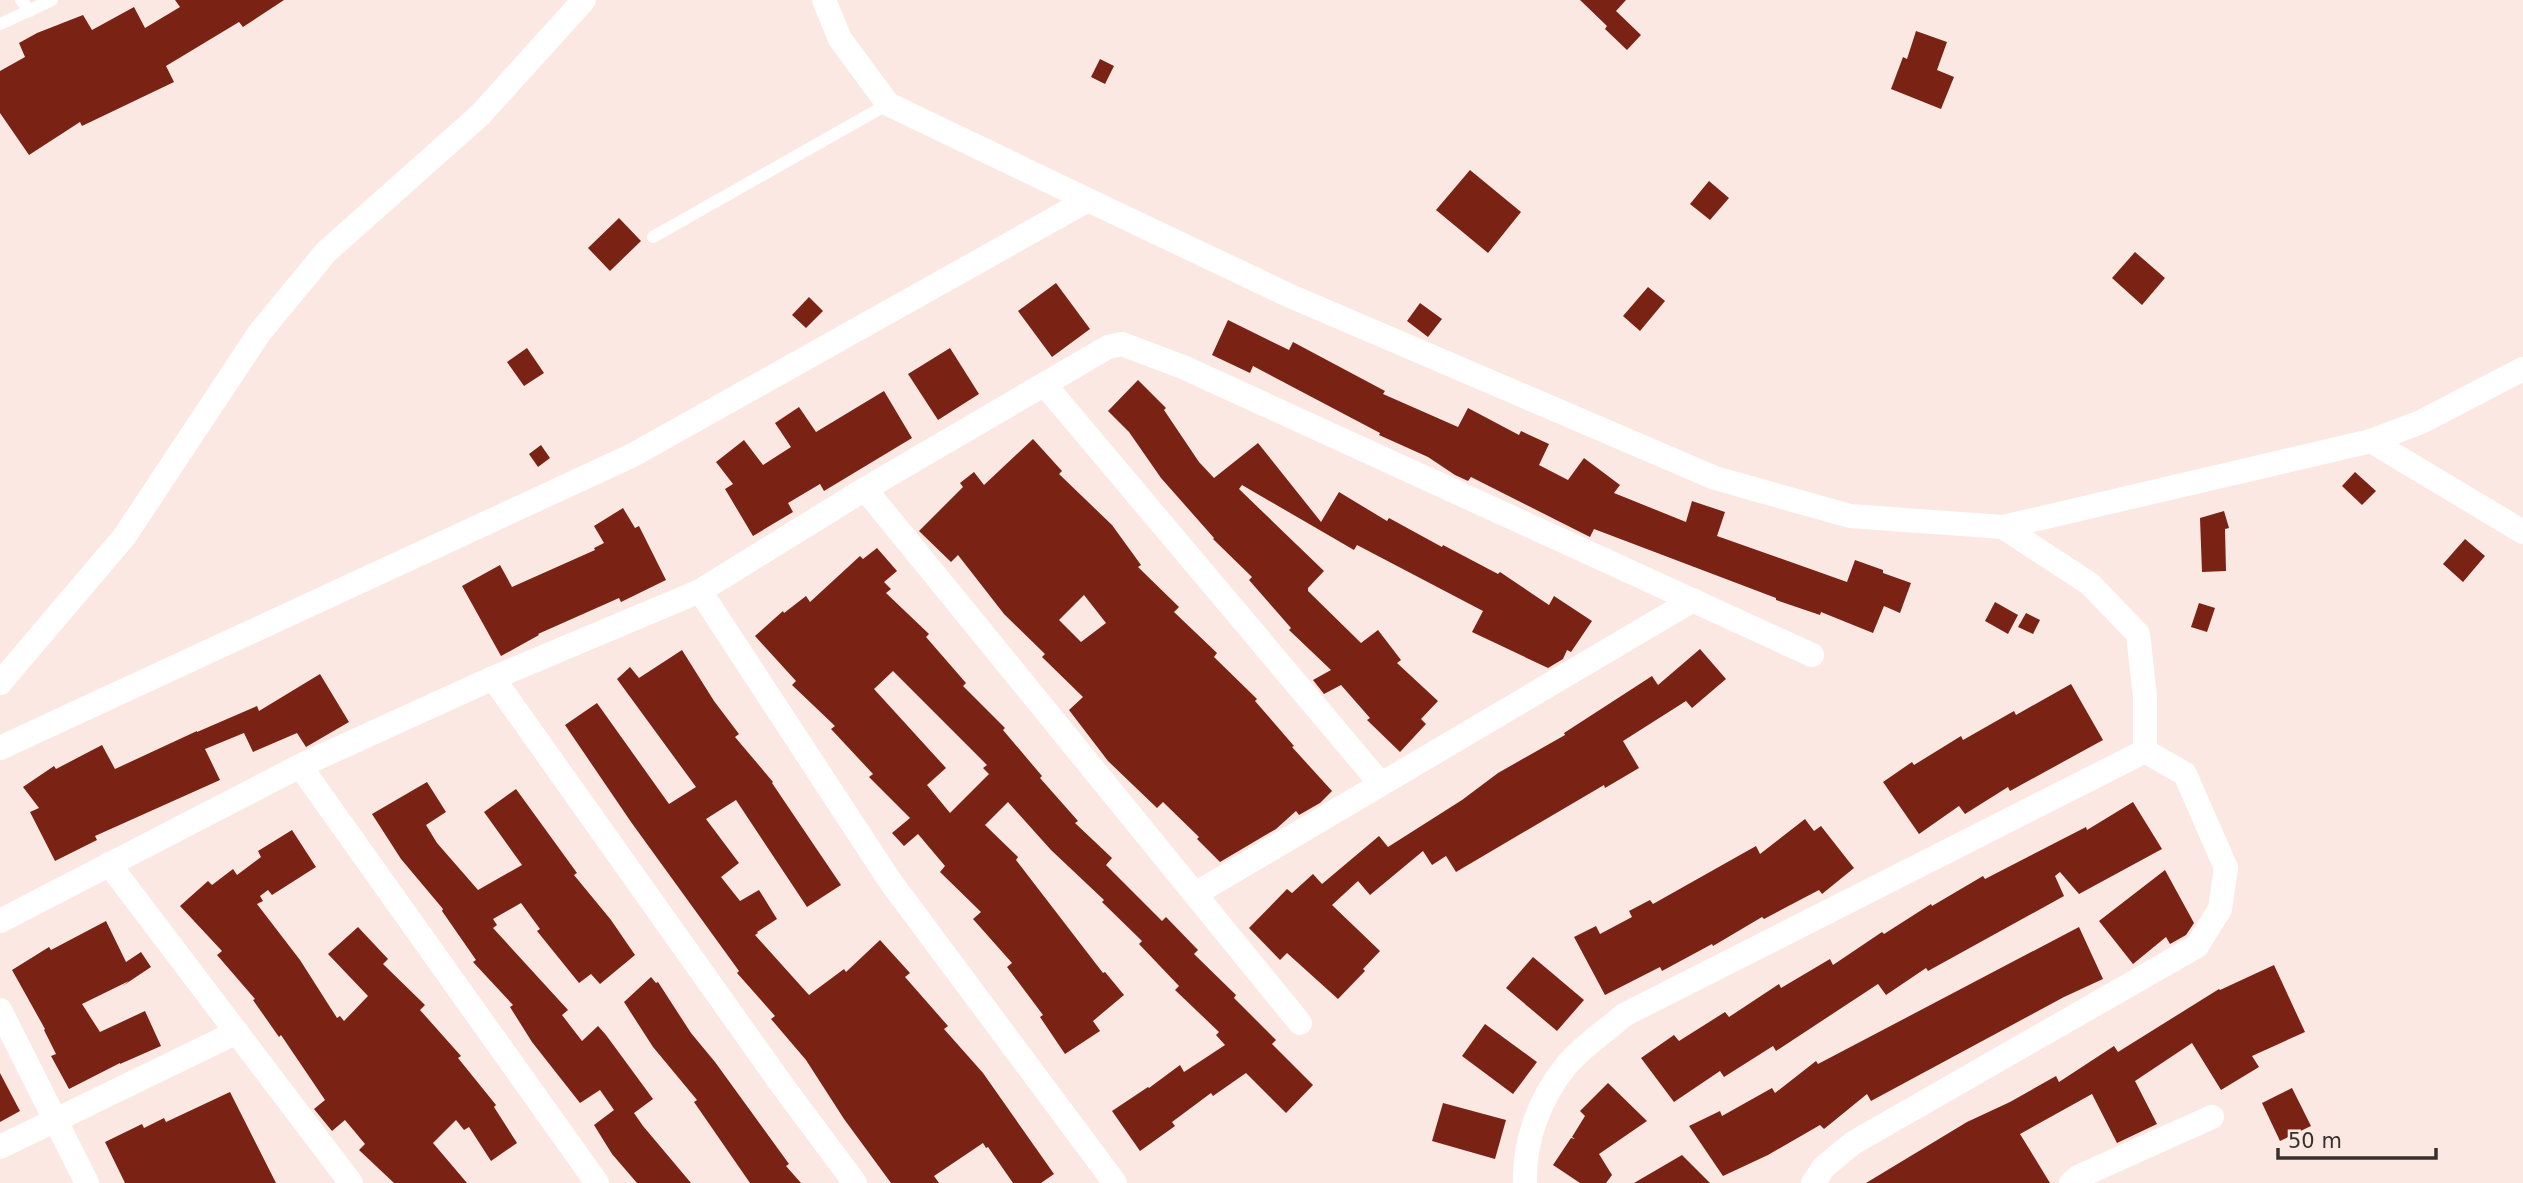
<svg xmlns="http://www.w3.org/2000/svg" width="2523" height="1183" viewBox="0 0 2523 1183" font-family="'DejaVu Sans',sans-serif">
  <style>
    .building { fill: #7a2214; fill-rule: evenodd }
    .lines { fill: none; stroke-linecap: round; stroke-linejoin: round }
    .service { stroke: #fff; stroke-width: 12 }
    .minor { stroke: #fff; stroke-width: 24 }
  </style>
  <rect width="100%" height="100%" fill="#fce8e3"/>
  <!-- building -->
  <g class="building">
    <polygon points="175,0 284,0 243,27 239,22 166,66 174,82 82,126 80,122 29,155 0,113 0,71 25,57 19,43 37,33 83,15 92,30 134,7 145,28 180,7"/>
    <polygon points="1580,0 1626,0 1616,11 1641,35 1627,50 1605,29 1607,26"/>
    <polygon points="1916,31 1947,42 1937,70 1954,77 1941,109 1891,89 1903,57 1907,59"/>
    <polygon points="1100,59 1114,66 1105,84 1091,77"/>
    <polygon points="1470,170 1521,212 1488,253 1436,210"/>
    <polygon points="1709,181 1729,198 1710,220 1690,204"/>
    <polygon points="619,218 641,241 610,271 588,248"/>
    <polygon points="2135,252 2165,278 2142,305 2112,278"/>
    <polygon points="1056,283 1090,329 1052,357 1018,311"/>
    <polygon points="1648,287 1665,301 1640,331 1623,316"/>
    <polygon points="809,297 823,311 806,328 792,315"/>
    <polygon points="1420,303 1442,319 1428,337 1407,321"/>
    <polygon points="1228,320 1289,350 1293,342 1385,391 1383,394 1458,427 1468,408 1519,435 1521,431 1549,444 1539,465 1568,480 1584,458 1620,485 1614,493 1686,522 1692,501 1725,512 1717,536 1847,582 1855,560 1883,570 1883,573 1911,583 1900,613 1884,606 1873,633 1821,612 1820,615 1776,600 1776,598 1594,529 1590,537 1471,477 1468,481 1455,475 1428,457 1379,435 1380,433 1253,366 1250,373 1212,355"/>
    <polygon points="527,348 544,373 524,386 507,362"/>
    <polygon points="950,348 979,394 938,420 908,374"/>
    <polygon points="1138,380 1166,408 1164,410 1199,462 1214,478 1258,443 1321,522 1339,492 1387,521 1389,518 1442,547 1443,545 1498,574 1500,572 1549,605 1554,596 1592,621 1571,652 1567,650 1563,659 1548,668 1472,632 1483,611 1357,545 1354,550 1242,485 1239,489 1324,571 1308,588 1308,591 1361,643 1378,630 1401,660 1397,663 1438,701 1421,719 1426,724 1400,752 1367,720 1370,718 1341,685 1324,694 1313,680 1331,670 1289,630 1291,628 1249,580 1252,577 1213,539 1214,538 1161,478 1129,432 1108,411"/>
    <polygon points="884,391 912,438 824,491 820,484 788,503 793,512 753,536 725,489 733,484 716,462 744,440 763,465 791,447 775,423 799,407 816,432"/>
    <path d="M1033,439L1062,471L1059,474L1112,525L1141,565L1138,567L1179,607L1174,612L1217,653L1214,657L1257,699L1255,701L1294,746L1292,747L1332,791L1320,803L1299,815L1296,811L1276,829L1220,862L1197,839L1199,837L1163,802L1157,808L1108,761L1069,710L1083,697L1042,657L1045,654L1004,614L958,555L951,562L919,531L963,487L960,483L974,472L984,485ZM1084,595L1106,623L1081,642L1059,620Z"/>
    <polygon points="541,445 550,458 538,467 529,454"/>
    <polygon points="2355,472 2376,491 2362,505 2342,486"/>
    <polygon points="623,508 635,528 639,526 666,580 621,602 619,598 538,634 539,635 501,656 462,586 500,565 512,587 595,550 594,548 604,543 594,526"/>
    <polygon points="2224,511 2229,528 2225,529 2226,571 2202,572 2200,518"/>
    <polygon points="2465,539 2485,556 2463,582 2443,564"/>
    <path d="M877,548L897,571L884,582L891,589L886,593L929,634L926,637L966,683L963,686L1005,728L1003,730L1042,776L1040,778L1078,821L1075,823L1112,858L1106,865L1162,921L1166,917L1198,950L1194,954L1236,995L1234,998L1276,1040L1272,1044L1313,1085L1286,1113L1246,1073L1213,1096L1211,1093L1172,1122L1175,1126L1140,1151L1112,1111L1148,1087L1149,1088L1180,1065L1184,1072L1225,1045L1216,1035L1219,1032L1175,990L1179,986L1139,944L1142,941L1102,902L1104,900L1051,850L1008,802L985,825L1018,857L1016,860L1103,973L1105,972L1124,995L1093,1021L1100,1031L1065,1054L1040,1017L1043,1015L1007,967L1012,963L973,919L981,912L940,872L945,866L918,834L904,846L892,833L910,818L869,777L873,774L831,729L835,726L792,685L796,681L755,636L783,611L784,613L806,596L810,602L860,556L863,559ZM893,671L987,765L983,768L989,774L950,813L927,785L946,768L874,689Z"/>
    <polygon points="1995,602 2018,615 2008,634 1985,621"/>
    <polygon points="2199,603 2215,608 2207,632 2191,627"/>
    <polygon points="2026,613 2040,620 2033,634 2018,627"/>
    <polygon points="1700,649 1726,679 1692,708 1686,701 1623,741 1639,768 1605,788 1604,785 1456,872 1446,856 1432,865 1423,851 1370,895 1358,881 1332,905 1380,951 1363,969 1365,971 1338,999 1287,953 1280,960 1249,928 1287,889 1292,893 1313,874 1322,884 1379,836 1388,847 1462,800 1498,773 1565,735 1564,733 1652,676 1658,685"/>
    <polygon points="682,650 714,701 739,734 735,737 773,782 772,783 841,885 807,907 736,800 706,819 739,863 721,877 740,901 759,890 777,919 757,932 758,933 755,935 809,995 844,969 846,972 880,940 910,973 905,977 948,1026 944,1029 983,1073 1054,1174 1041,1183 1013,1183 988,1147 986,1148 983,1143 934,1176 939,1183 891,1183 844,1119 806,1060 771,1019 775,1016 737,973 739,971 631,822 565,725 597,703 669,804 696,787 617,679 630,667 639,678"/>
    <polygon points="320,674 349,722 306,747 297,733 253,752 244,733 205,749 220,780 95,836 97,840 55,861 30,812 39,808 23,787 54,766 56,769 102,745 115,769 197,731 197,732 257,706 259,711"/>
    <polygon points="2071,684 2103,740 2010,791 2008,787 1965,814 1959,806 1919,834 1883,782 1912,762 1914,765 1961,736 1963,740 2014,711 2016,715"/>
    <polygon points="427,782 446,812 426,825 437,843 478,890 522,865 484,812 516,789 577,873 574,875 611,920 635,955 600,984 591,974 579,983 537,931 540,929 521,903 493,919 497,925 493,928 568,1010 562,1015 582,1041 598,1026 606,1035 653,1099 634,1113 643,1126 691,1183 637,1183 612,1154 594,1125 614,1110 600,1090 580,1103 532,1042 510,1007 513,1005 473,962 476,960 442,911 443,909 401,859 372,814"/>
    <polygon points="2133,802 2162,849 2079,894 2060,872 2055,876 2064,896 1928,971 1926,968 1886,995 1878,984 1776,1051 1773,1046 1724,1077 1720,1071 1674,1102 1641,1058 1674,1035 1679,1041 1725,1012 1729,1017 1779,984 1781,988 1830,959 1833,965 1882,932 1884,934 1931,904 1932,906 1983,876 1985,879 2086,827 2087,830"/>
    <polygon points="1805,819 1814,831 1821,826 1854,868 1822,894 1819,890 1764,919 1762,917 1713,946 1712,944 1662,971 1660,967 1605,995 1574,937 1596,926 1600,934 1632,917 1629,911 1650,900 1653,904 1756,846 1760,854"/>
    <polygon points="292,830 316,867 272,895 268,890 260,896 263,901 257,904 300,960 337,1018 340,1016 344,1021 368,996 328,954 358,927 388,959 383,964 425,1005 420,1010 461,1056 458,1058 496,1105 494,1107 517,1143 491,1161 469,1127 464,1130 456,1120 433,1143 467,1183 394,1183 359,1150 365,1144 345,1120 332,1131 314,1109 325,1100 281,1035 279,1037 253,1000 255,999 217,955 222,951 180,906 208,881 212,885 233,869 237,875 261,857 258,851"/>
    <polygon points="2165,870 2194,923 2186,935 2170,944 2166,937 2133,964 2099,921"/>
    <polygon points="106,921 126,962 141,952 151,967 121,987 129,981 82,1004 100,1032 145,1011 161,1046 120,1064 120,1063 69,1089 51,1056 56,1054 44,1030 45,1029 12,970 49,947 51,950"/>
    <polygon points="2079,927 2103,979 2064,997 1871,1101 1867,1094 1824,1129 1820,1125 1768,1155 1723,1176 1689,1126 1720,1111 1722,1116 1772,1088 1775,1093 1816,1061 1818,1064"/>
    <polygon points="1533,957 1584,1000 1557,1031 1506,988"/>
    <polygon points="2274,965 2305,1032 2252,1056 2259,1067 2221,1090 2192,1043 2135,1081 2157,1124 2117,1143 2092,1094 2020,1134 2050,1183 1866,1183 1967,1122 2010,1102 2056,1076 2059,1082 2114,1046 2118,1052 2219,989 2220,990"/>
    <polygon points="651,977 656,983 658,982 691,1033 715,1062 789,1164 786,1166 801,1183 750,1183 694,1102 697,1100 653,1047 624,1002"/>
    <polygon points="1485,1024 1537,1062 1513,1094 1462,1056"/>
    <polygon points="0,1073 20,1111 0,1122"/>
    <polygon points="1608,1083 1647,1121 1599,1154 1612,1175 1606,1183 1580,1183 1553,1165 1571,1138 1575,1139 1572,1137 1585,1116 1580,1111"/>
    <polygon points="2292,1088 2311,1126 2280,1141 2262,1103"/>
    <polygon points="230,1092 276,1183 125,1183 105,1142 142,1124 144,1128 164,1118 166,1122"/>
    <polygon points="1443,1103 1506,1120 1495,1159 1432,1141"/>
    <polygon points="1682,1155 1710,1183 1634,1183"/>
  </g>
  <g class="lines">
    <!-- service -->
    <g class="service">
      <polyline points="21,0 30,11"/>
      <polyline points="0,24 52,0"/>
      <polyline points="653,237 888,104"/>
    </g>
    <!-- minor -->
    <g class="minor">
      <polyline points="824,0 840,39 888,104 1088,200"/>
      <polyline points="1045,385 1380,783"/>
      <polyline points="2371,441 2523,532"/>
      <polyline points="865,489 1300,1023"/>
      <polyline points="700,591 890,881 1115,1183"/>
      <polyline points="493,678 782,1085 855,1183"/>
      <polyline points="0,683 124,537 260,332 326,252 480,115 584,0"/>
      <polyline points="0,748 633,455 1088,200 1288,295 1715,478 1850,516 2003,527 2371,441 2421,422 2523,369"/>
      <polyline points="300,766 597,1183"/>
      <polyline points="109,864 351,1183"/>
      <polyline points="1195,894 1693,600"/>
      <polyline points="0,921 300,766 493,678 700,591 865,489 1108,347 1122,344 1183,367 1812,655"/>
      <polyline points="0,1010 87,1183"/>
      <polyline points="0,1147 237,1032"/>
      <path d="M1525,1183C1524,1141 1539,1099 1566,1066C1580,1048 1606,1031 1624,1015L2145,751V697L2138,634L2090,584L2003,527"/>
      <polyline points="1813,1183 1824,1167 1853,1143 2197,946 2220,909 2226,868 2185,774 2145,751"/>
      <polyline points="2071,1183 2078,1177 2212,1117"/>
    </g>
  </g>
  <!-- scale -->
  <path d="M2278 1148v10h158v-10" fill="none" stroke="#38302e" stroke-width="3.5"/>
  <text x="2288" y="1148" font-size="21" fill="#38302e" stroke="#fce8e3" stroke-width="5" paint-order="stroke">50 m</text>
</svg>
